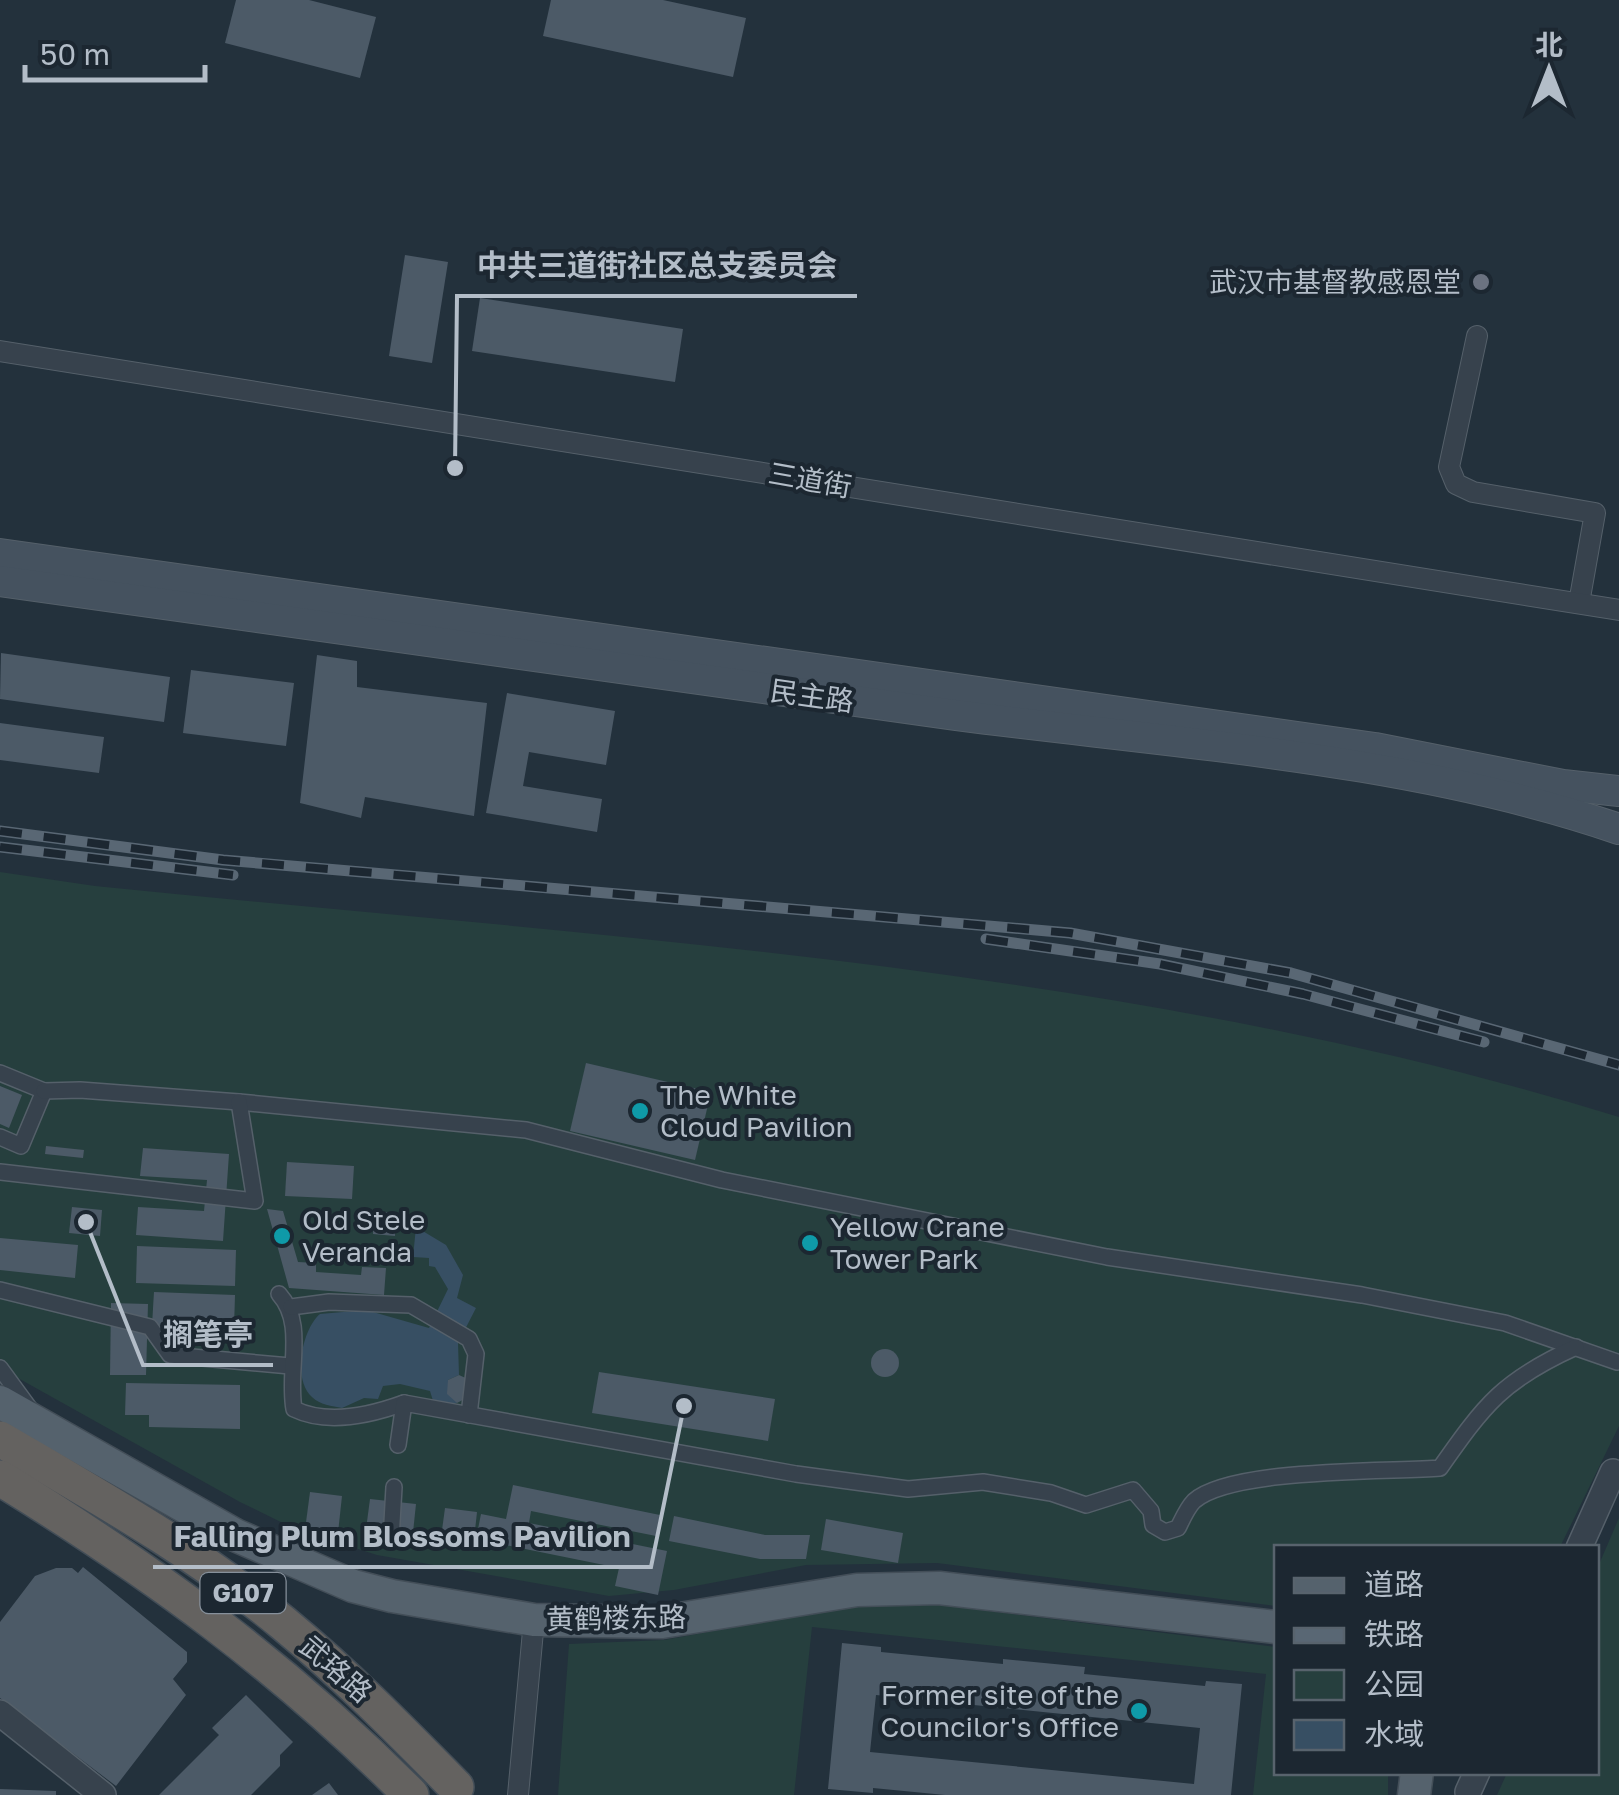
<svg xmlns="http://www.w3.org/2000/svg" width="1619" height="1795" viewBox="0 0 1619 1795" font-family="'Golos Text','Noto Sans SC',sans-serif">
  <style>
    .green { fill: #263f3e }
    .water { fill: #374f63 }
    .building { fill: #4c5a67; fill-rule: evenodd }
    .lines { fill: none; stroke-linecap: round; stroke-linejoin: round }
    .pedestrian-casing { stroke: #55606a; stroke-width: 18 }
    .minor-casing { stroke: #55606a; stroke-width: 22 }
    .tertiary-casing { stroke: #55606a; stroke-width: 28 }
    .secondary-casing { stroke: #55606a; stroke-width: 32 }
    .primary-casing { stroke: #434e58; stroke-width: 35 }
    .trunk-casing { stroke: #424d57; stroke-width: 38 }
    .pedestrian { stroke: #37424d; stroke-width: 15 }
    .minor { stroke: #37424d; stroke-width: 20 }
    .tertiary { stroke: #37424d; stroke-width: 25 }
    .secondary { stroke: #45525f; stroke-width: 30 }
    .primary { stroke: #55626d; stroke-width: 32 }
    .trunk { stroke: #646260; stroke-width: 35 }
    .rail-casing { stroke: #596774; stroke-width: 11 }
    .rail { stroke: #1c2731; stroke-width: 8; stroke-dasharray: 22; stroke-linecap: butt }
    .worship-dot { fill: #6b7280; stroke: #1c2731; stroke-width: 4 }
    .culture-dot { fill: #0f9aa8; stroke: #1c2731; stroke-width: 4 }
    .labels { text-anchor: middle; stroke-width: 8; stroke-linejoin: round; paint-order: stroke }
    .shield { fill: #1c2731; stroke: #86909b; stroke-width: 2.5 }
    .shield-label { font-size: 25px; font-weight: bold; fill: #b3bdc8 }
    .poi-label { font-size: 28px; fill: #b3bdc8; stroke: #1c2731; text-anchor: start }
    .street-label { font-size: 28px; fill: #b3bdc8; stroke: #1c2731 }
    .leader { fill: none; stroke: #b3bdc8; stroke-width: 4 }
    .callout-dot { fill: #b3bdc8; stroke: #1c2731; stroke-width: 4 }
    .callout-label { font-size: 30px; text-anchor: middle; font-weight: bold; fill: #b3bdc8; stroke: #1c2731; stroke-width: 8; stroke-linejoin: round; paint-order: stroke }
  </style>
  <rect width="100%" height="100%" fill="#23313c"/>
  <!-- green -->
  <g class="green">
    <path d="M0,872L95,886C606,938 1126,965 1619,1117V1426L1560,1547L1276,1548V1606L937,1563L806,1565L674,1590L609,1596L377,1555L295,1529L240,1502L0,1368Z"/>
    <polygon points="1619,1518 1619,1795 1497,1795 1507,1773 1596,1772 1597,1569"/>
    <polygon points="872,1602 933,1604 1276,1647 1276,1772 1388,1773 1388,1795 1253,1795 1266,1674 812,1627 794,1795 558,1795 569,1644 664,1640"/>
  </g>
  <!-- water -->
  <path class="water" d="M416,1227L446,1245L463,1275L457,1298L476,1308L458,1343L459,1375L448,1380L457,1403L434,1404L430,1391L400,1384L383,1386L378,1399L364,1398L342,1408C332,1406 320,1405 312,1397C292,1380 302,1329 320,1314L366,1310L429,1328L448,1289L435,1267L429,1266V1258L413,1257Z"/>
  <!-- building -->
  <g class="building">
    <polygon points="236,0 309,0 376,17 360,78 225,43"/>
    <polygon points="551,0 663,0 746,18 733,77 543,36"/>
    <polygon points="405,255 448,262 432,363 389,356"/>
    <polygon points="480,298 683,329 675,382 472,351"/>
    <polygon points="1,653 170,677 164,722 0,699"/>
    <polygon points="317,655 357,661 357,687 487,703 474,816 365,797 361,818 300,803"/>
    <polygon points="191,670 294,683 286,746 183,733"/>
    <polygon points="507,693 615,711 606,765 529,752 523,786 602,799 597,832 486,813"/>
    <polygon points="0,723 104,737 99,773 0,760"/>
    <polygon points="586,1063 711,1092 695,1160 570,1131"/>
    <polygon points="0,1086 22,1095 9,1128 0,1124"/>
    <polygon points="46,1146 84,1150 83,1158 45,1154"/>
    <polygon points="143,1148 229,1154 223,1241 136,1235 138,1207 204,1211 207,1180 140,1176"/>
    <polygon points="287,1162 354,1166 352,1199 285,1196"/>
    <polygon points="72,1207 102,1210 100,1236 69,1233"/>
    <polygon points="267,1209 283,1211 298,1262 316,1263 316,1272 361,1275 362,1267 386,1268 384,1295 289,1288"/>
    <polygon points="374,1211 396,1213 395,1236 373,1234"/>
    <polygon points="0,1238 78,1245 75,1278 0,1270"/>
    <polygon points="137,1246 236,1250 235,1286 136,1283"/>
    <polygon points="154,1292 235,1295 234,1328 152,1325"/>
    <polygon points="111,1303 148,1304 146,1375 110,1375"/>
    <circle cx="885" cy="1363" r="14"/>
    <polygon points="599,1372 775,1399 768,1441 592,1413"/>
    <polygon points="459,1375 470,1380 472,1395 457,1403 447,1394 448,1380"/>
    <polygon points="126,1383 240,1385 240,1429 149,1427 149,1415 125,1415"/>
    <polygon points="513,1485 660,1515 656,1536 531,1511 529,1523 667,1551 658,1595 615,1586 619,1568 476,1539 481,1514 506,1519"/>
    <polygon points="310,1492 342,1496 338,1533 305,1530"/>
    <polygon points="370,1499 416,1504 412,1542 365,1537"/>
    <polygon points="445,1508 477,1512 473,1549 440,1545"/>
    <polygon points="674,1516 765,1535 810,1535 806,1559 760,1559 669,1541"/>
    <polygon points="826,1519 903,1533 898,1563 821,1550"/>
    <polygon points="83,1567 187,1652 187,1662 173,1679 186,1695 116,1786 0,1698 0,1622 35,1576 56,1568 72,1568 78,1573"/>
    <path d="M842,1643L881,1647V1652L1003,1664V1659L1085,1667L1084,1674L1205,1686L1206,1681L1242,1684L1231,1795H945L873,1788V1793L828,1789ZM876,1695L1200,1728L1194,1784L870,1752Z"/>
    <polygon points="246,1695 293,1742 280,1755 280,1766 251,1795 159,1795 219,1735 212,1728"/>
    <polygon points="329,1783 338,1795 312,1795"/>
    <polygon points="0,1789 56,1791 56,1795 0,1795"/>
  </g>
  <g class="lines">
    <!-- pedestrian casing -->
    <g class="pedestrian-casing">
      <g id="pedestrian">
        <polyline points="0,1073 44,1091 21,1146 0,1137"/>
        <polyline points="44,1091 80,1090 239,1102 526,1130 722,1180 1107,1257 1362,1295 1505,1323 1617,1362"/>
        <polyline points="0,1172 255,1201 239,1102"/>
        <polyline points="0,1290 150,1327 170,1355 290,1366"/>
        <path d="M279,1294C306,1324 287,1369 294,1409C327,1425 371,1415 404,1403"/>
        <polyline points="291,1307 329,1302 411,1305 469,1339 476,1354 469,1415"/>
        <polyline points="0,1368 30,1409"/>
        <path d="M398,1445L404,1403L796,1474L908,1489L983,1482L1051,1493L1086,1505L1133,1490L1151,1511L1153,1525L1165,1532L1178,1528C1182,1520 1187,1508 1194,1501C1231,1468 1387,1472 1440,1468C1485,1404 1503,1380 1576,1347"/>
        <polyline points="391,1540 394,1487"/>
      </g>
    </g>
    <!-- minor casing -->
    <g class="minor-casing">
      <g id="minor">
        <polyline points="1477,336 1449,467 1456,484 1473,492 1595,513 1579,603"/>
        <polyline points="0,351 1619,610"/>
        <polyline points="518,1795 534,1620"/>
      </g>
    </g>
    <!-- tertiary casing -->
    <g class="tertiary-casing">
      <g id="tertiary">
        <polyline points="1579,1548 1613,1472"/>
        <polyline points="0,1713 103,1795"/>
        <polyline points="1468,1792 1477,1772"/>
      </g>
    </g>
    <!-- secondary casing -->
    <g class="secondary-casing">
      <g id="secondary">
        <polyline points="0,554 1375,748 1563,785 1619,791"/>
        <path d="M0,581C318,624 636,672 955,715C1171,743 1413,758 1619,829"/>
      </g>
    </g>
    <!-- primary casing -->
    <g class="primary-casing">
      <g id="primary">
        <polyline points="0,1402 235,1535 353,1586 392,1596 534,1620 662,1622 857,1590 939,1588 1276,1627"/>
        <polyline points="1414,1795 1417,1772"/>
      </g>
    </g>
    <!-- trunk casing -->
    <g class="trunk-casing">
      <g id="trunk">
        <path d="M0,1439C97,1496 197,1552 283,1623C345,1674 400,1730 456,1787"/>
        <path d="M0,1478C155,1573 282,1666 411,1795"/>
      </g>
    </g>
    <!-- pedestrian -->
    <use href="#pedestrian" class="pedestrian"/>
    <!-- minor -->
    <use href="#minor" class="minor"/>
    <!-- tertiary -->
    <use href="#tertiary" class="tertiary"/>
    <!-- secondary -->
    <use href="#secondary" class="secondary"/>
    <!-- primary -->
    <use href="#primary" class="primary"/>
    <!-- trunk -->
    <use href="#trunk" class="trunk"/>
    <!-- rail casing -->
    <g class="rail-casing">
      <g id="rail">
        <polyline points="0,831 223,860 1070,933 1291,973 1619,1065"/>
        <polyline points="0,847 233,875"/>
        <polyline points="986,939 1160,964 1303,994 1484,1042"/>
      </g>
    </g>
    <!-- rail -->
    <use href="#rail" class="rail"/>
  </g>
  <!-- markers -->
  <circle class="worship-dot" cx="1481" cy="282" r="10"/>
  <g class="culture-dot">
    <circle cx="640" cy="1111" r="10"/>
    <circle cx="282" cy="1236" r="10"/>
    <circle cx="810" cy="1243" r="10"/>
    <circle cx="1139" cy="1711" r="10"/>
  </g>
  <g class="labels">
    <!-- shield labels -->
    <rect class="shield" x="200.5" y="1573" width="85" height="40" rx="8"/>
    <g class="shield-label">
      <text x="243" y="1602">G107</text>
    </g>
    <!-- poi labels -->
    <g class="poi-label">
      <text x="1461" y="292" text-anchor="end">武汉市基督教感恩堂</text>
      <text x="660" y="1105">The White<tspan x="660" dy="32">Cloud Pavilion</tspan></text>
      <text x="302" y="1230">Old Stele<tspan x="302" dy="32">Veranda</tspan></text>
      <text x="830" y="1237">Yellow Crane<tspan x="830" dy="32">Tower Park</tspan></text>
      <text x="1119" y="1705" text-anchor="end">Former site of the<tspan x="1119" dy="32">Councilor's Office</tspan></text>
    </g>
    <!-- street labels -->
    <g class="street-label">
      <text transform="translate(810 480) rotate(10)" y="10">三道街</text>
      <text transform="translate(812 696) rotate(8)" y="10">民主路</text>
      <text transform="translate(616 1618) rotate(-1)" y="10">黄鹤楼东路</text>
      <text transform="translate(336 1669) rotate(41)" y="10">武珞路</text>
    </g>
  </g>
  <!-- callouts -->
  <path class="leader" d="M455 468L457 296H857M86 1222L143 1365H273M684 1406L651 1567H153"/>
  <g class="callout-dot">
    <circle cx="455" cy="468" r="10"/>
    <circle cx="86" cy="1222" r="10"/>
    <circle cx="684" cy="1406" r="10"/>
  </g>
  <g class="callout-label">
    <text x="657" y="276">中共三道街社区总支委员会</text>
    <text x="208" y="1345">搁笔亭</text>
    <text x="402" y="1547">Falling Plum Blossoms Pavilion</text>
  </g>
  <!-- legend -->
  <rect x="1274" y="1545" width="325" height="230" fill="#1c2731" stroke="#58636d" stroke-width="2.5"/>
  <rect x="1294" y="1578" width="50" height="15" fill="#55626d" stroke="#58636d" stroke-width="2.5"/>
  <text x="1364" y="1595" font-size="30" fill="#b3bdc8">道路</text>
  <rect x="1294" y="1628" width="50" height="15" fill="#596774" stroke="#58636d" stroke-width="2.5"/>
  <text x="1364" y="1645" font-size="30" fill="#b3bdc8">铁路</text>
  <rect x="1294" y="1670" width="50" height="30" fill="#263f3e" stroke="#58636d" stroke-width="2.5"/>
  <text x="1364" y="1695" font-size="30" fill="#b3bdc8">公园</text>
  <rect x="1294" y="1720" width="50" height="30" fill="#374f63" stroke="#58636d" stroke-width="2.5"/>
  <text x="1364" y="1745" font-size="30" fill="#b3bdc8">水域</text>
  <!-- north arrow -->
  <g transform="translate(1549 70)" stroke="#1c2731" stroke-width="8" paint-order="stroke">
  <path d="M0-8L18 38L0 25L-18 38Z" fill="#b3bdc8"/>
  <text y="-15" font-size="28" font-weight="bold" text-anchor="middle" fill="#b3bdc8">北</text>
  </g>
  <!-- scale -->
  <path d="M25 65v15h180v-15" fill="none" stroke="#b3bdc8" stroke-width="5"/>
  <text x="40" y="65" font-size="30" fill="#b3bdc8" stroke="#1c2731" stroke-width="8" paint-order="stroke">50 m</text>
</svg>
